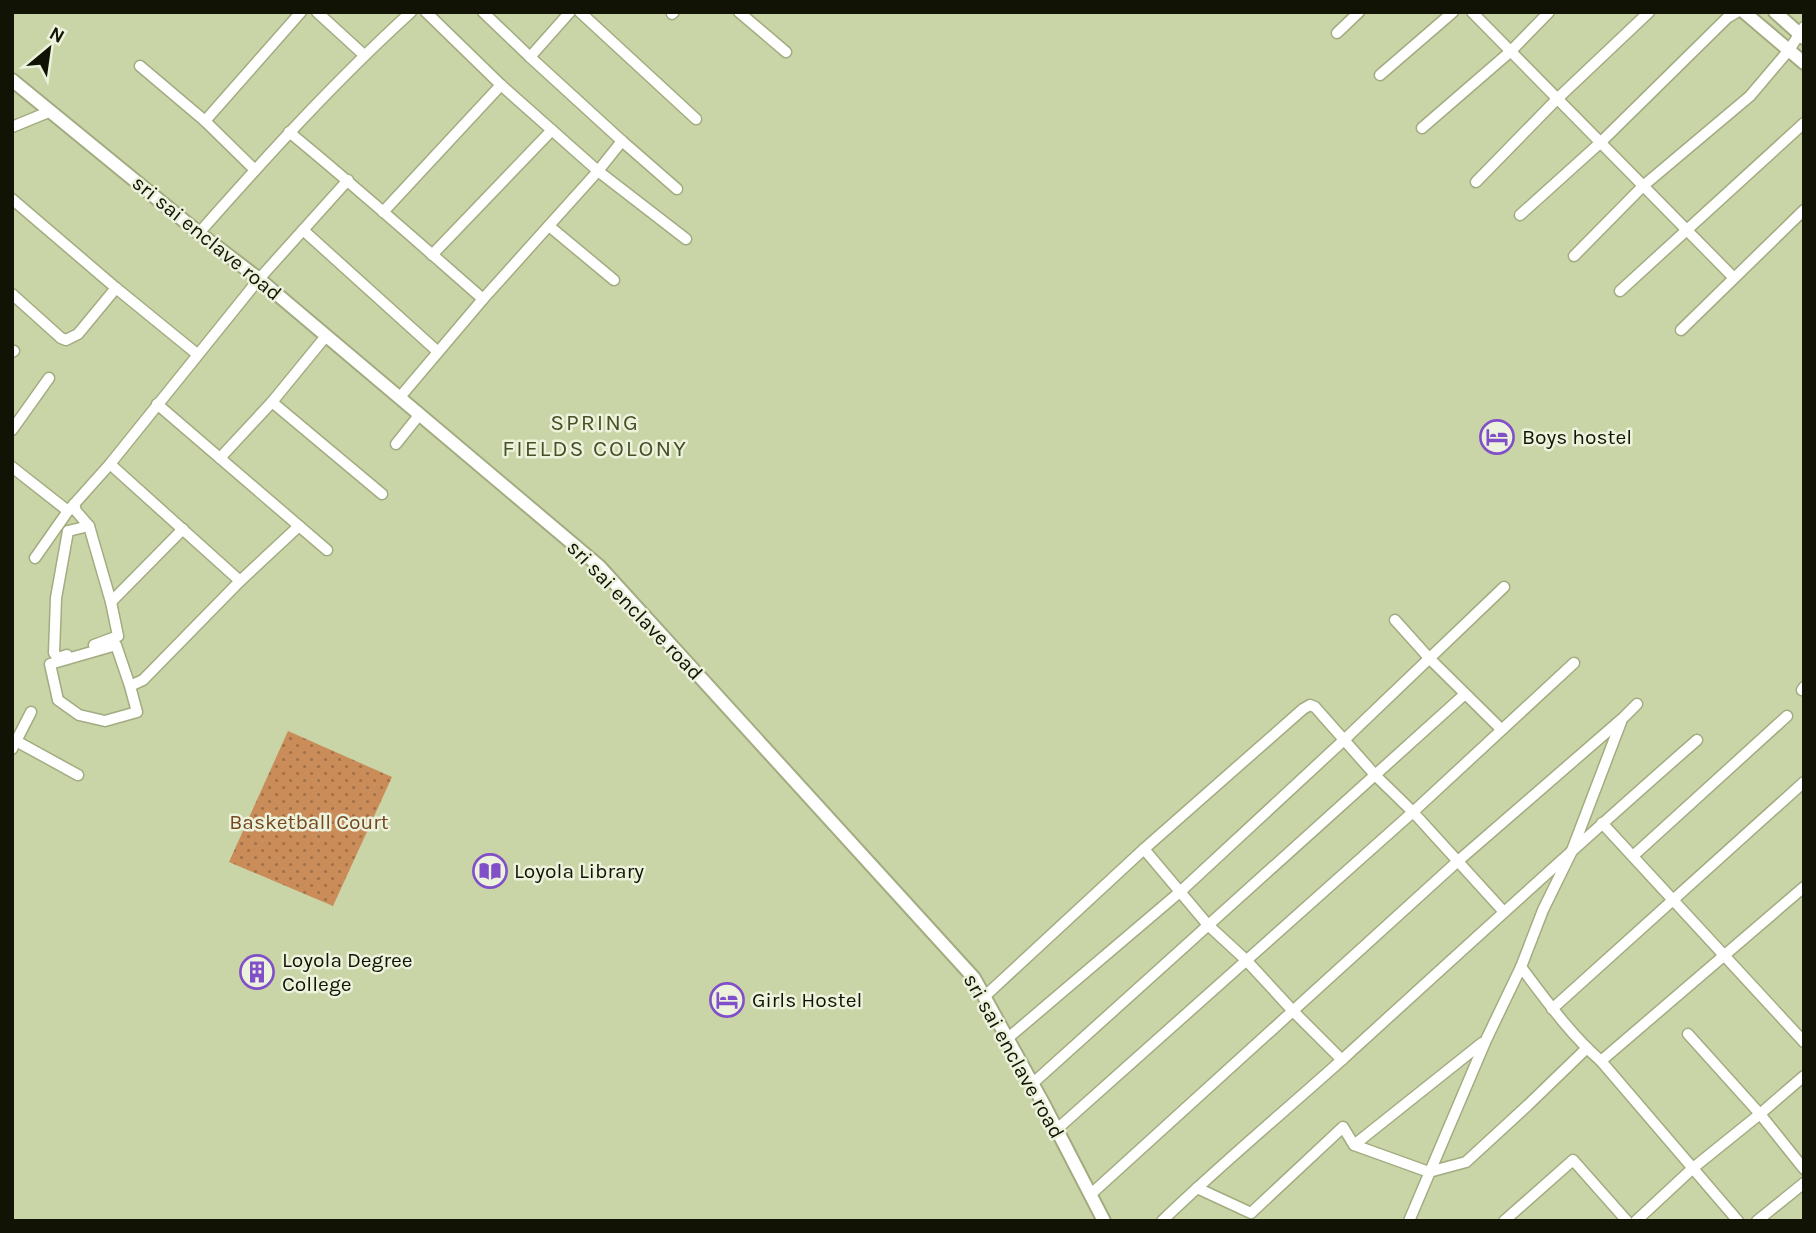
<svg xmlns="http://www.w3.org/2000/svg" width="1816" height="1233" viewBox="0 0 1816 1233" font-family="Karla,sans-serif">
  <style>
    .park { fill: url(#park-dots) }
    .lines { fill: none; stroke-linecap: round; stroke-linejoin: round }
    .minor-casing { stroke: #a2ac80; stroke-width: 13 }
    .tertiary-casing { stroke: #a2ac80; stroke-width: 16 }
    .minor { stroke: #fff; stroke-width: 10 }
    .tertiary { stroke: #fff; stroke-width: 12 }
    .labels { text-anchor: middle; stroke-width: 5; stroke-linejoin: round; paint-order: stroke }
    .street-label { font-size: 21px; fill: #111404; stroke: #ecf2db }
    .poi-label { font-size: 21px; fill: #111404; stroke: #ecf2db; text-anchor: start }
    .park-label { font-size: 21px; fill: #754821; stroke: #ecf2db }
    .neighbourhood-label { font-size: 23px; letter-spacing: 2px; fill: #475027; stroke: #ecf2db }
  </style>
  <defs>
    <pattern id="park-dots" width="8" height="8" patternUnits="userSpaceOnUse" patternTransform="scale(1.75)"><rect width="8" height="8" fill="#ca8c59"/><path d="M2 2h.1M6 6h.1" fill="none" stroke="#a37147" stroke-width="1.8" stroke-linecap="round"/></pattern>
  </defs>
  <rect width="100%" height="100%" fill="#c9d4a7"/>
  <!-- park -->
  <polygon class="park" points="288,731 392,777 333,906 229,862"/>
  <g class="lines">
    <!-- minor casing -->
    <g class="minor-casing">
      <g id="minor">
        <polyline points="317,12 364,55"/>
        <polyline points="426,12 501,85 598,171 686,239"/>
        <polyline points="580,12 696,119"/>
        <polyline points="739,12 786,52"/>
        <polyline points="1472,12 1734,278"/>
        <polyline points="672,14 674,12"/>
        <polyline points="1337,33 1359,12"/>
        <polyline points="530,57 570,12"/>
        <polyline points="140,66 205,121 255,170"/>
        <polyline points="1380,75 1453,12"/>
        <polyline points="205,121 301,12"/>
        <polyline points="12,127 51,111"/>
        <polyline points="1422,128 1511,51 1549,12"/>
        <path d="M289,132C355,186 419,243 483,299"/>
        <polyline points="622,141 677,189"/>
        <polyline points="1476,182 1557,99 1649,12"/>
        <polyline points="12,199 116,288 197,354"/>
        <polyline points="383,212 501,85"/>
        <polyline points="1520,215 1600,143 1727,18 1737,12"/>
        <polyline points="549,226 614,280"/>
        <polyline points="303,230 437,351"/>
        <path d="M199,233C267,156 335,81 411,12"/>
        <polyline points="432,255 552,130"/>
        <polyline points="1574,256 1643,186 1750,96 1789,50 1804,27"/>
        <polyline points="1620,291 1804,123"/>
        <polyline points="12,294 61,338 66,340 78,334 116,288"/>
        <polyline points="1681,330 1804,210"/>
        <polyline points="12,352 14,351"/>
        <polyline points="400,397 483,299 598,171 622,141 530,57 483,12"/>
        <polyline points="272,402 382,494"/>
        <polyline points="157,404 327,550"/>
        <polyline points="12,430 49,378"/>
        <polyline points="396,444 420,414"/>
        <polyline points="220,458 272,402 326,336"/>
        <polyline points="110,464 240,581"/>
        <polyline points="12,467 68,511"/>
        <polyline points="74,504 76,511 89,526 111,602 118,636 94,645"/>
        <polyline points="35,558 68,511 110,464 259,279 348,180"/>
        <polyline points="111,602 183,529"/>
        <polyline points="1395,620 1430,659 1501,729"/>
        <polyline points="67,655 58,658 54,653 56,598 68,531 89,526"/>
        <polyline points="130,686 137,712 105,721 79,715 58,700 50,664 116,645 130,686 143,680 240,581 299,526"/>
        <polyline points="1802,690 1804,687"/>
        <polyline points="16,741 78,775"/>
        <polyline points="12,749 31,712"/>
        <polyline points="1602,823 1804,1042"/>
        <polyline points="1144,849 1208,925 1246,960 1293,1011 1342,1060"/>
        <polyline points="1633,856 1787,716"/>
        <path d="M1521,967C1546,1000 1570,1034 1601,1061L1738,1221"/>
        <polyline points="984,997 1144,849 1303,709 1310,705 1315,707 1376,776 1413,812 1504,912"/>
        <polyline points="1552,1009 1804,782"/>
        <polyline points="1688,1034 1760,1114 1804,1169"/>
        <polyline points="1008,1038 1181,891 1344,740 1504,587"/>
        <polyline points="1601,1061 1804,887"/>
        <polyline points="1032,1084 1465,694"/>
        <polyline points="1056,1130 1413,812 1574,663"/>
        <polyline points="1354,1145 1482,1043"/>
        <polyline points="1197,1188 1251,1213 1343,1127 1354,1145 1429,1172 1466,1162 1528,1105 1587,1048"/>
        <polyline points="1090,1195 1458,861 1623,718 1637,704"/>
        <path d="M1162,1221C1221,1164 1284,1112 1345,1057C1461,951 1578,844 1697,740"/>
        <polyline points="1409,1221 1486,1040 1521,967 1543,910 1571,853 1621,722"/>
        <polyline points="1504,1221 1573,1160 1627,1221"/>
        <polyline points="1636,1221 1693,1168 1760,1114 1804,1076"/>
        <polyline points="1757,1221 1804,1183"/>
      </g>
    </g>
    <!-- tertiary casing -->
    <g class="tertiary-casing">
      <g id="tertiary">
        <polyline points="1744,12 1804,63"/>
        <polyline points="1775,12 1804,38"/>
        <polyline points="12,80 199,233 259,279 599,566 974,978 1043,1103 1104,1221"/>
      </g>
    </g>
    <!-- minor -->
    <use href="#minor" class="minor"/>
    <!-- tertiary -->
    <use href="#tertiary" class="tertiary"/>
  </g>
  <!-- icons -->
  <defs>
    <g id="hotel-ring" transform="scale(1.75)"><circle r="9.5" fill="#ecf2db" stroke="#8150c9" stroke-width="1.5"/><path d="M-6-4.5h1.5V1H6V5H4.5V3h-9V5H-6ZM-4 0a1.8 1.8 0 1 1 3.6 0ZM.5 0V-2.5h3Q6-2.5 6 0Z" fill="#8150c9"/></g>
    <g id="library-ring" transform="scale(1.75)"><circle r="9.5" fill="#ecf2db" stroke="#8150c9" stroke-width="1.5"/><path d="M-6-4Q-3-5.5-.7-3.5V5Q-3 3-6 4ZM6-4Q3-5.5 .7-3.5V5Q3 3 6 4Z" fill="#8150c9"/></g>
    <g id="building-ring" transform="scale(1.75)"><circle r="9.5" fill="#ecf2db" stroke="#8150c9" stroke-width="1.5"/><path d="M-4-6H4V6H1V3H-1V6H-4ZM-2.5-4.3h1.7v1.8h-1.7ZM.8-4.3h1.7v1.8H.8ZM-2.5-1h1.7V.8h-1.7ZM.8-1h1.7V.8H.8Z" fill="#8150c9"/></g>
  </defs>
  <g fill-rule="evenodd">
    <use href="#hotel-ring" x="1497" y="437"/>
    <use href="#library-ring" x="490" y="871"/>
    <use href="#building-ring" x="257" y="972"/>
    <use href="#hotel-ring" x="727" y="1000"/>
  </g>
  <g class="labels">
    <!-- street labels -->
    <g class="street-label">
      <text transform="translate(207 238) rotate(39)" y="7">sri sai enclave road</text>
      <text transform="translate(635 610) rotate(46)" y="7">sri sai enclave road</text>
      <text transform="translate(1014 1056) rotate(61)" y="7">sri sai enclave road</text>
    </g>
    <!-- poi labels -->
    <g class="poi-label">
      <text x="1522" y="444">Boys hostel</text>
      <text x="514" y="878">Loyola Library</text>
      <text x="282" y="967">Loyola Degree<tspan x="282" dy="24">College</tspan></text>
      <text x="752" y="1007">Girls Hostel</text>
    </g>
    <!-- park labels -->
    <g class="park-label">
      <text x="309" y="829">Basketball Court</text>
    </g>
    <!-- neighbourhood labels -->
    <g class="neighbourhood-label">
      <text x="595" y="430">SPRING<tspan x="595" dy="26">FIELDS COLONY</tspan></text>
    </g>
  </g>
  <!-- border -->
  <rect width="1816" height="1233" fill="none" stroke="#111404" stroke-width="28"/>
  <!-- north arrow -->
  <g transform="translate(49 49) rotate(29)" stroke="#ecf2db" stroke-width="5" paint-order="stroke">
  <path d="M0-5L12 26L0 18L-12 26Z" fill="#111404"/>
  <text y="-10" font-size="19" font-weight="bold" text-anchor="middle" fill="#111404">N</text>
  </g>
</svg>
